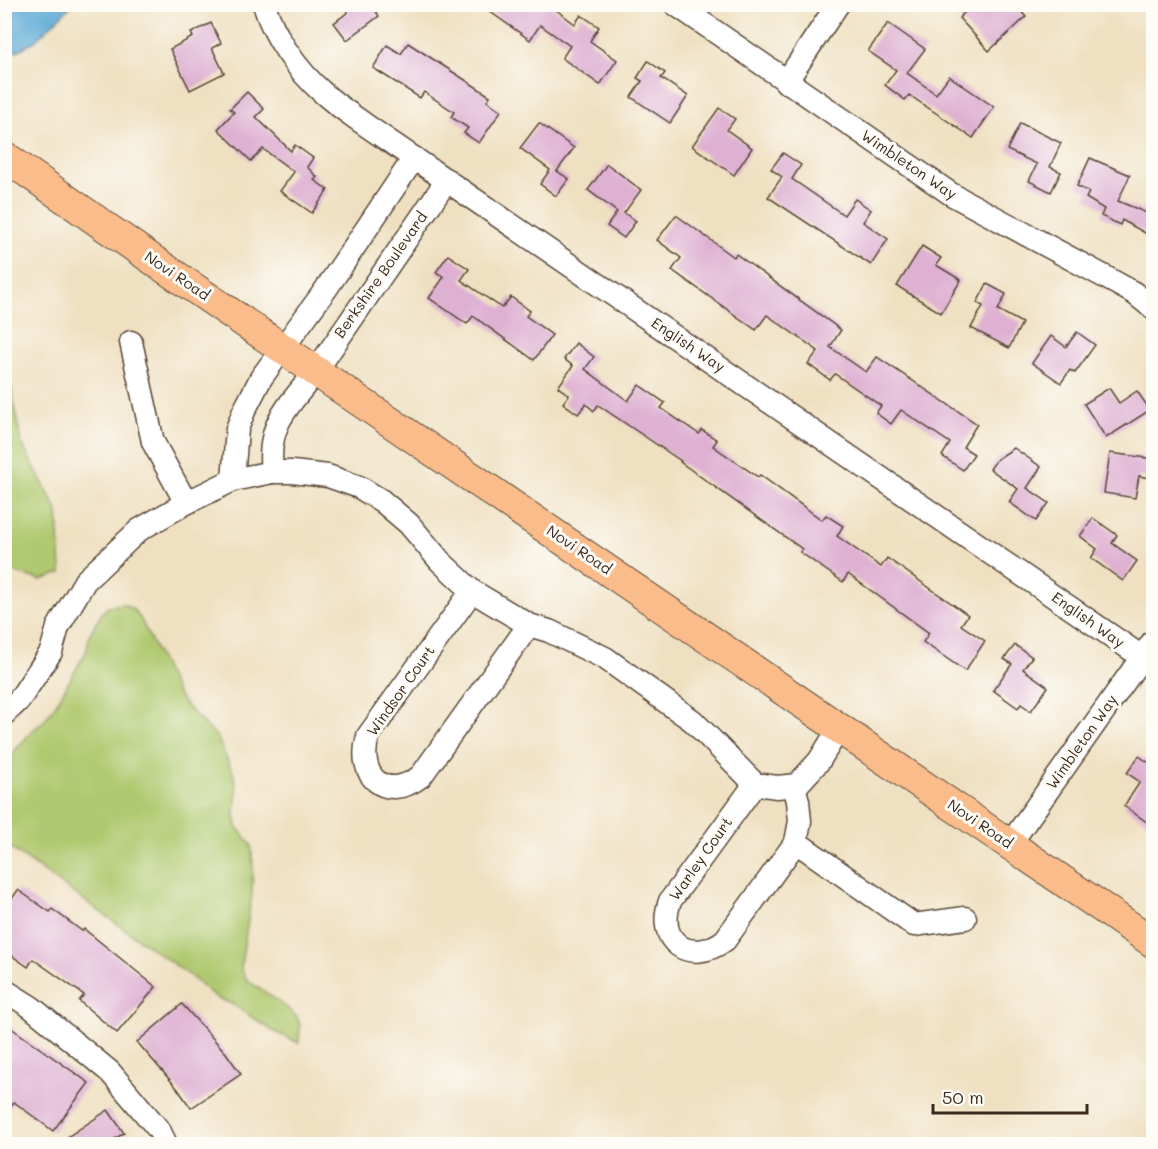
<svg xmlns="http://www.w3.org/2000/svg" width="1158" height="1149" viewBox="0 0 1158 1149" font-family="Mali,sans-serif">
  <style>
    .green { fill: #b0c96f; stroke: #767a46; stroke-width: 1.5 }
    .water { fill: #5dabd6; stroke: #4c6a7a; stroke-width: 1.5 }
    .building { fill: #deb0d2 }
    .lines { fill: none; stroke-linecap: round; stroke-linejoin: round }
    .minor-casing { stroke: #564536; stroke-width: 25 }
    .major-casing { stroke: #564536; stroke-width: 32 }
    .minor { stroke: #fff; stroke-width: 22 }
    .major { stroke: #f9bc8a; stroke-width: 30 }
    .labels { text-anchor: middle; stroke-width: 6; stroke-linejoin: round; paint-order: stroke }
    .street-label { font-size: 15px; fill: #3b2a1e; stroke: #fdfcf7 }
  </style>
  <rect width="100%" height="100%" fill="#fdfcf7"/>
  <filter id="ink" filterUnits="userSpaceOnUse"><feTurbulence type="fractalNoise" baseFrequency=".0167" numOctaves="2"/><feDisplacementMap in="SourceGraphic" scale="12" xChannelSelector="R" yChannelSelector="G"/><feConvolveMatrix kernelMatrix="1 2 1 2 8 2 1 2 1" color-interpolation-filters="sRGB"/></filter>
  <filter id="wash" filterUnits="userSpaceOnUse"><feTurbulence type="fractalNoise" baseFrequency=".008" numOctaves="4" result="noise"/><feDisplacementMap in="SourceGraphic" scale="24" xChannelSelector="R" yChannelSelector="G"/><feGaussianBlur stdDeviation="1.35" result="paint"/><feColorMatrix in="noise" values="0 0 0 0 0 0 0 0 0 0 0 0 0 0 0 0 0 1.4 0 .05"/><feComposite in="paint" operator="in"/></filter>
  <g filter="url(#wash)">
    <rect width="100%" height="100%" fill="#efe0c1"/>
    <!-- green -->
    <g class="green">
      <polygon points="5,352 21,442 58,512 61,573 41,580 5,570"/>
      <polygon points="123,604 133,609 140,618 177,694 188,708 217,737 234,775 237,790 235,814 237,827 251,844 253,864 252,893 241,965 242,971 247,980 286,1007 297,1017 300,1025 299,1043 273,1031 232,1004 217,998 189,975 5,844 5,766 17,748 32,731 44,721 56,704 87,650 89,635 102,613 109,606"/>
    </g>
    <!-- water -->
    <polygon class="water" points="4,5 5,4 72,5 35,41 16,52 5,43"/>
    <g id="blocks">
      <!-- building -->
      <g class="building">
        <polygon points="342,4 371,4 379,16 347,40 334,23 348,12"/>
        <polygon points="479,4 548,4 575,24 581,15 599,27 590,41 617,60 600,85 562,58 570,46 540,25 530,40"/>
        <polygon points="973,4 977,4 984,12 993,4 1014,4 1026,17 989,51 959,18"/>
        <polygon points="211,23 221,43 212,48 224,73 190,90 170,49 193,37 191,33"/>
        <polygon points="888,23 925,49 907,73 936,94 949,76 994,107 973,138 909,95 905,100 885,85 896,70 868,51"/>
        <polygon points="408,43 490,96 487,101 501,111 479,143 464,133 468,128 451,117 454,112 424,92 420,98 373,68 387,45 401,54"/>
        <polygon points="648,61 665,73 661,78 688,96 670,123 631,97 642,81 637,78"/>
        <polygon points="247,92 264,109 256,117 291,151 295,145 313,158 307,167 317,177 314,180 328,190 312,213 280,191 294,172 263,149 251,161 218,129 234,112 230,109"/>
        <polygon points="719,108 735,119 727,130 752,148 734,175 692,146"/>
        <polygon points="539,123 574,148 557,171 569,179 556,196 540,184 550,170 520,148"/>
        <polygon points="1020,123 1061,143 1050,167 1061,172 1051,192 1029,181 1037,164 1007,150"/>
        <polygon points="783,153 801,165 792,179 844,215 855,199 871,210 863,222 888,239 871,265 768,197 782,177 771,169"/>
        <polygon points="1090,158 1130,175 1118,201 1154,216 1154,238 1122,220 1120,225 1101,216 1104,209 1086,198 1089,192 1077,186"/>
        <polygon points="607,164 641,190 624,213 636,221 624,238 607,226 617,212 588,190"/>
        <polygon points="676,215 734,257 736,254 841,330 830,347 866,372 877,357 977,424 963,447 974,454 963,470 942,456 950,443 901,410 891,424 876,413 881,406 835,374 830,380 808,364 818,351 767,315 756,330 672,270 681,258 657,240"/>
        <polygon points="922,246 941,258 936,265 961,280 941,313 897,286"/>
        <polygon points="448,255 469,269 461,280 502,308 511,297 530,311 526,316 552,335 534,360 473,316 467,324 429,298 444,277 436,272"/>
        <polygon points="987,284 1006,294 998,310 1022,323 1009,348 971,328 983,306 977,303"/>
        <polygon points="1077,332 1095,345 1075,373 1070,370 1061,383 1032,363 1051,336 1066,347"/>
        <polygon points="576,343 594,357 585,369 628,401 639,385 665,403 661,408 699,434 702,430 717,440 713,446 758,477 760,475 822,520 826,515 843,526 837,536 881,567 887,558 968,615 961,625 985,641 965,671 923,642 929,633 848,574 843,582 800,552 802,549 680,462 681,461 598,405 594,411 586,404 578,414 563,403 569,395 558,387 573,366 564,359"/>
        <polygon points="1109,388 1119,403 1137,391 1150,410 1106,438 1084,404"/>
        <polygon points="1014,448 1041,467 1027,488 1049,503 1036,521 1009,502 1018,489 990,469 997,459"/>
        <polygon points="1110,453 1154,459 1154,479 1139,476 1135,498 1104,493"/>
        <polygon points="1093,518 1117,535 1112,543 1137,561 1123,581 1091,558 1097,549 1080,536"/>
        <polygon points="1015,645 1032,657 1023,669 1048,687 1031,711 1021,704 1018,708 993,690 1012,664 1004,659"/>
        <polygon points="1139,756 1152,765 1154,763 1154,827 1124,806 1140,782 1127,773"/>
        <polygon points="18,890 50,912 52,909 82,931 84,929 156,987 117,1033 79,1001 84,995 33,959 28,967 4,950 4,910"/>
        <polygon points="182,1004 226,1053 241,1074 191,1108 177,1088 137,1042"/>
        <polygon points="4,1023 89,1083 53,1131 14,1102 4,1116"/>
        <polygon points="108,1110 124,1133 107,1144 57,1144"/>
      </g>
    </g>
  </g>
  <g filter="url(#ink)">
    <use href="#blocks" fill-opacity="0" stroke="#564536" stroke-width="1.5"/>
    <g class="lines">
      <!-- minor casing -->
      <g class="minor-casing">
        <g id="minor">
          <path d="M264,4C273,36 298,71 322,92C336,105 352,115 367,126L1142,657"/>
          <polyline points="675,4 951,194 1107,278 1134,293 1154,309"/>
          <polyline points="786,82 838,4"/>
          <polyline points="131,342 153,442 186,503"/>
          <path d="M272,472C266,422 289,407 316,371L447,180"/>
          <polyline points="233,480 237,429 244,411 261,378 326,289 414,158"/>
          <path d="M472,591L368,736C356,777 386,803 421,776L529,625"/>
          <polyline points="4,714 19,700 51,652 58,627 85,581 139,530 186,503 233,480 272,472 292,472 328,476 359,487 382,501 409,524 440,561 472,591 529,625 549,631 605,658 693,721 755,784 777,787 797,785 819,761 840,727"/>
          <path d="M755,784L670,901C655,942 690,966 725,940L796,842L800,821L798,801L794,786"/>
          <polyline points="796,842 914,925 965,918"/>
          <polyline points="1010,844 1154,640"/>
          <polyline points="4,990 31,1007 110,1072 159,1130 166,1144"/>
        </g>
      </g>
      <!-- major casing -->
      <g class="major-casing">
        <polyline id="major" points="4,156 166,269 1154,943"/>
      </g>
      <!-- minor -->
      <use href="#minor" class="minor"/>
      <!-- major -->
      <use href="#major" class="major"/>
    </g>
  </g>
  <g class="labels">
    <!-- street labels -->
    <g class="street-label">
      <text transform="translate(909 165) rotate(34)" y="5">Wimbleton Way</text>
      <text transform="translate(381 275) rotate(-55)" y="5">Berkshire Boulevard</text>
      <text transform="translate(177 276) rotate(34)" y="5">Novi Road</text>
      <text transform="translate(688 345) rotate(34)" y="5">English Way</text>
      <text transform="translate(579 550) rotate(34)" y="5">Novi Road</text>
      <text transform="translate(1088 620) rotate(35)" y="5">English Way</text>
      <text transform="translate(401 691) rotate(-55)" y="5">Windsor Court</text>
      <text transform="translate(1082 742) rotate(-55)" y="5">Wimbleton Way</text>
      <text transform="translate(980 824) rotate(34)" y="5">Novi Road</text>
      <text transform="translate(701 859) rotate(-55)" y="5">Warley Court</text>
    </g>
  </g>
  <!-- margin -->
  <rect width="1158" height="1149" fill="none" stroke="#fdfcf7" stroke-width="24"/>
  <!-- scale -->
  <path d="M933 1104v9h154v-9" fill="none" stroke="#3b2a1e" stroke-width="3"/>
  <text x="942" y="1104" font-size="18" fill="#3b2a1e" stroke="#fdfcf7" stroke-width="4.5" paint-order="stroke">50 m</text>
</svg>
